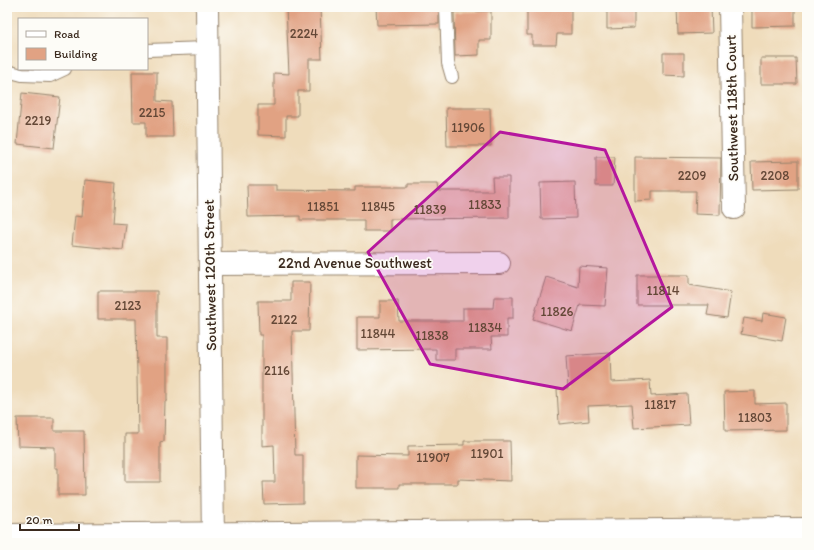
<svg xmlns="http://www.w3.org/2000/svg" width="814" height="550" viewBox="0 0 814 550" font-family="Itim,sans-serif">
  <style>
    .building { fill: #e1a283 }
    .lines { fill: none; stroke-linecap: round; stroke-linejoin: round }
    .service-casing { stroke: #95836c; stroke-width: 14 }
    .minor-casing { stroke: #95836c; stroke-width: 24 }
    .tertiary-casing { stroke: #95836c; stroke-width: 24 }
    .service { stroke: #fff; stroke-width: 12 }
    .minor { stroke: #fff; stroke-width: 22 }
    .tertiary { stroke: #fff; stroke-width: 22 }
    .marked { fill: #b5179e; fill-opacity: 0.2; stroke: #b5179e; stroke-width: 3; stroke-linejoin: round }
    .labels { text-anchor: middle; stroke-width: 3.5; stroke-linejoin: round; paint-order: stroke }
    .number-label { font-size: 13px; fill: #644837 }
    .street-label { font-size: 15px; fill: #3b2a1e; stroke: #fdfcf7 }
  </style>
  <rect width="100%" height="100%" fill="#fdfcf7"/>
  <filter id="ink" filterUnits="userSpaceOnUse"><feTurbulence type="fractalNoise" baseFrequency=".025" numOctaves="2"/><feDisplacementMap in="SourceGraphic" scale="8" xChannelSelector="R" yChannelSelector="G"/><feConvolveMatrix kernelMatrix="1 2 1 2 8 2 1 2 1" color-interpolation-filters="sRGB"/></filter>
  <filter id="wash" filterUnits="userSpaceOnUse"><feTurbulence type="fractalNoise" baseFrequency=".012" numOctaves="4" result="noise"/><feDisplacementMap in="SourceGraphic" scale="16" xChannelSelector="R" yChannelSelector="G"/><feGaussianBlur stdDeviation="0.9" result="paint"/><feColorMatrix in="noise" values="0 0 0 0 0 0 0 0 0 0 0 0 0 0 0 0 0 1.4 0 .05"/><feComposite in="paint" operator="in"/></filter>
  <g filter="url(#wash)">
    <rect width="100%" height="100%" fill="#efdcbb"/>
    <g id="blocks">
      <!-- building -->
      <g class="building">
        <polygon points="286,7 320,7 322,59 309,59 309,91 298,91 298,116 286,116 286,136 258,135 258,105 274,105 274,73 289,74"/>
        <polygon points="376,7 439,7 439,24 377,25"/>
        <polygon points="607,7 634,7 634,28 607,29"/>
        <polygon points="677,7 711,7 712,33 678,34"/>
        <polygon points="752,7 795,7 795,26 752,27"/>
        <polygon points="571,8 571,34 557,34 556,45 532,45 532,35 527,35 527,9"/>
        <polygon points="491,11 491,40 479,40 479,55 455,56 454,12"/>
        <polygon points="663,53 684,53 684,76 663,75"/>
        <polygon points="761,58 796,58 797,84 761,84"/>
        <polygon points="132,72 157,72 157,101 172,102 173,137 146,137 146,122 133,122"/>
        <polygon points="22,93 60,97 54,148 17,144"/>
        <polygon points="446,108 490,108 491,146 447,146"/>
        <polygon points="596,157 615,157 613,186 596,186"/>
        <polygon points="635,157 721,158 720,215 695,214 696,191 652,191 652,200 635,201"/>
        <polygon points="798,161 798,189 752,190 751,162"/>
        <polygon points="492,177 509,177 509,218 390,219 390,231 364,231 364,220 300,220 300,216 248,217 247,185 276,185 276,190 355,191 355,187 408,187 408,184 437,184 438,191 493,191"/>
        <polygon points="85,180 116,183 113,223 126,224 123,250 72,245 75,216 82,217"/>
        <polygon points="575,182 576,218 541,219 540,183"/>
        <polygon points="579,266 608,268 605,306 580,305 572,331 533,319 546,277 578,287"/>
        <polygon points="637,275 689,275 689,285 731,292 727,318 707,315 709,305 637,305"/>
        <polygon points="291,282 310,282 309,331 292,331 295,455 303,455 303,503 264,504 263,482 275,482 274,445 262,446 262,335 259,335 258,301 291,301"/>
        <polygon points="98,291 157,291 157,338 167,338 167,401 165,401 164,441 160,442 160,482 125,482 125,434 138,434 136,319 98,319"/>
        <polygon points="494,297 513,297 513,318 507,318 507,337 491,337 492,349 455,349 455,360 436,360 436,349 357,350 357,317 380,317 380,301 398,301 399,321 463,321 463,308 493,308"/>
        <polygon points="763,313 786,317 782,341 741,334 744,318 762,321"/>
        <polygon points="610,353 611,382 650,380 651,396 687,394 689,425 634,428 632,404 588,406 589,421 559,424 557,389 568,388 566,356"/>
        <polygon points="755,391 755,404 786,403 786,430 725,431 724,392"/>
        <polygon points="17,418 54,418 54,431 84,431 85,495 58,495 58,468 55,468 55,447 18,446"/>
        <polygon points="464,441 510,441 511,481 458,479 458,484 399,484 399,488 356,488 356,455 408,456 408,446 464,445"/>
      </g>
    </g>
  </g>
  <g filter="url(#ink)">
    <use href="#blocks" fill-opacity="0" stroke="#95836c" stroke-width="1"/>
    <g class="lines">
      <!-- service casing -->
      <g class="service-casing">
        <g id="service">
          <polyline points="446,7 448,63 452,77"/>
          <polyline points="147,50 207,48"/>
          <polyline points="7,71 22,75 50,76 65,69"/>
        </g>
      </g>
      <!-- minor casing -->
      <g class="minor-casing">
        <g id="minor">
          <polyline points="207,7 213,543"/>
          <polyline points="730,7 734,208"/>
          <polyline points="210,264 499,263"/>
        </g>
      </g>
      <!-- tertiary casing -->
      <g class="tertiary-casing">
        <polyline id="tertiary" points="7,535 807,529"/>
      </g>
      <!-- service -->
      <use href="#service" class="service"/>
      <!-- minor -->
      <use href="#minor" class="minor"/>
      <!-- tertiary -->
      <use href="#tertiary" class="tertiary"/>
    </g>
  </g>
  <!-- marked area -->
  <path class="marked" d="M500,132L605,150L672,307L563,389L430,364L368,252Z"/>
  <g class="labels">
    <!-- number labels -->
    <g class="number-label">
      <text x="304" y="38">2224</text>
      <text x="152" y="117">2215</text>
      <text x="38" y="125">2219</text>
      <text x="468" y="132">11906</text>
      <text x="692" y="180">2209</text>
      <text x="775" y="180">2208</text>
      <text x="485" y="209">11833</text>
      <text x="323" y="211">11851</text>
      <text x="378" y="211">11845</text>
      <text x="430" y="214">11839</text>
      <text x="663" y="295">11814</text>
      <text x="128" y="310">2123</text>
      <text x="557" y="316">11826</text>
      <text x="284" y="324">2122</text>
      <text x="485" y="332">11834</text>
      <text x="378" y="338">11844</text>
      <text x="432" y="340">11838</text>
      <text x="277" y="375">2116</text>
      <text x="660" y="409">11817</text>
      <text x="755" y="422">11803</text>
      <text x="487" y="458">11901</text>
      <text x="433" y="462">11907</text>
    </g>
    <!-- street labels -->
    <g class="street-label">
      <text transform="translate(732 108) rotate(-91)" y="5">Southwest 118th Court</text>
      <text x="355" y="268">22nd Avenue Southwest</text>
      <text transform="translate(210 275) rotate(-91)" y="5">Southwest 120th Street</text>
    </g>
  </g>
  <!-- margin -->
  <rect width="814" height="550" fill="none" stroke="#fdfcf7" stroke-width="24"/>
  <!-- legend -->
  <rect x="18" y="18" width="130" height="52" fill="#fdfcf7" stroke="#afa8a0"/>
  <rect x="26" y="31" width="20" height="6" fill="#ffffff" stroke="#afa8a0"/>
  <text x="54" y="38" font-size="12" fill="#3b2a1e">Road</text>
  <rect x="26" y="48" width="20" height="12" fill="#e1a283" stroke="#afa8a0"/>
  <text x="54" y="58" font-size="12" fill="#3b2a1e">Building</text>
  <!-- scale -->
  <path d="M20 524v6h59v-6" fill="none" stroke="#3b2a1e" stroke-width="2"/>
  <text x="26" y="524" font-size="12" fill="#3b2a1e" stroke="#fdfcf7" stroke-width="3" paint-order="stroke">20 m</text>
</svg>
